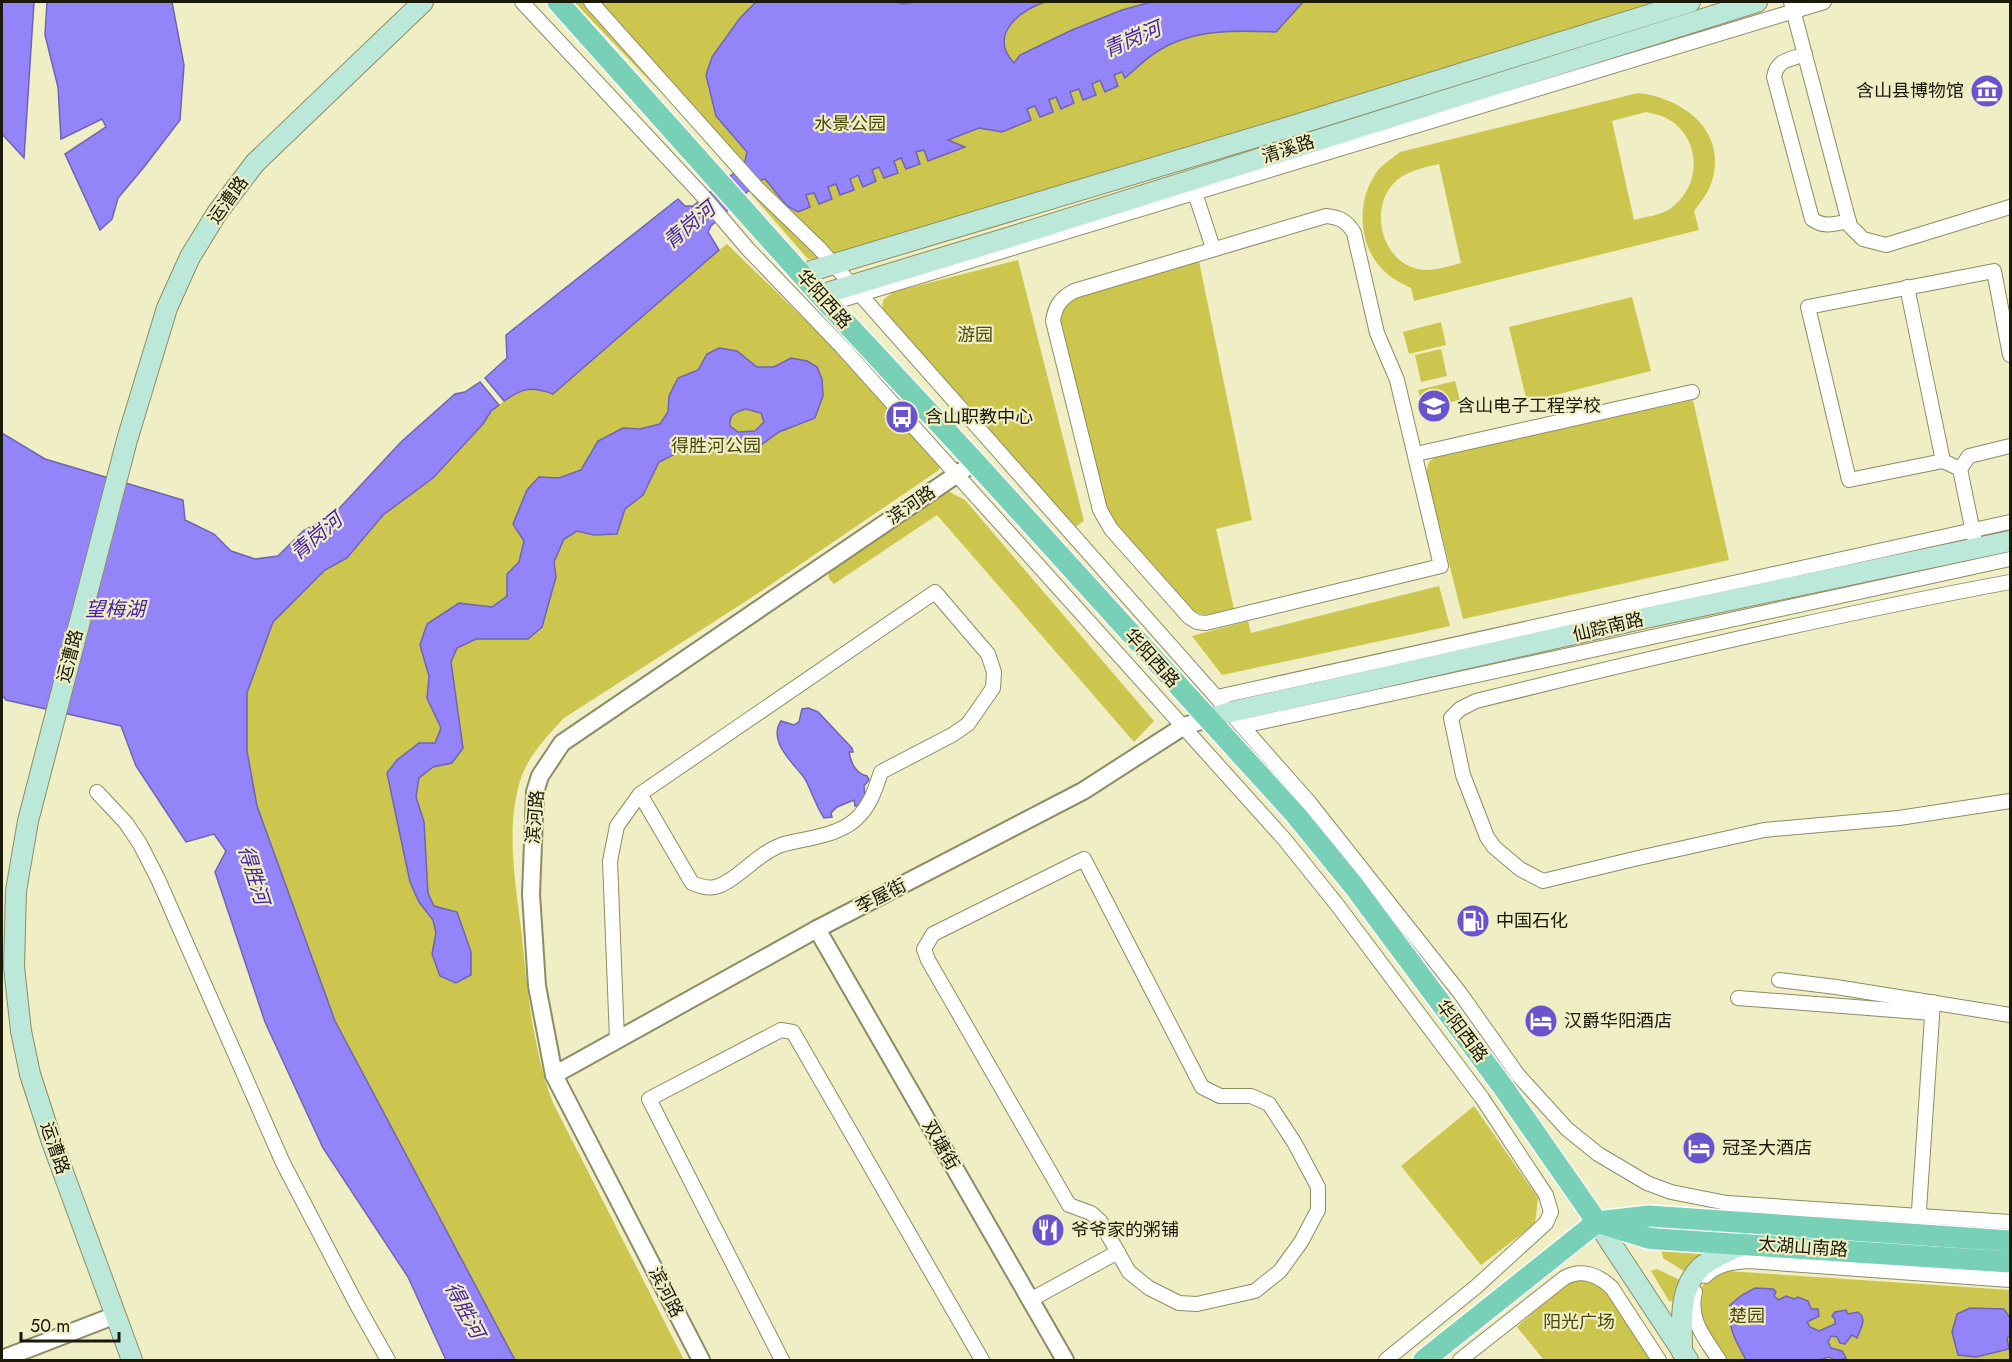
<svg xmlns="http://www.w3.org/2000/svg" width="2012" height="1362" viewBox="0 0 2012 1362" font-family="Jost,'Noto Sans SC',sans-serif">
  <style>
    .green { fill: #ccc64e; fill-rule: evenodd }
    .water { fill: #9384fa; stroke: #6f64b2; stroke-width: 1.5; fill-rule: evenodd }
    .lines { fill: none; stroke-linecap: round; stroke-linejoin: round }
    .minor-casing { stroke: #8d8c65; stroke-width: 16 }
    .tertiary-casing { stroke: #8d8c65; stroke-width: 20 }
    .secondary-casing { stroke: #8d8c65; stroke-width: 22 }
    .primary-casing { stroke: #fff; stroke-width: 24 }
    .minor { stroke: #fff; stroke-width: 14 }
    .tertiary { stroke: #fff; stroke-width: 16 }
    .secondary { stroke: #bce8da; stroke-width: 20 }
    .primary { stroke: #78d0b6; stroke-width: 21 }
    .labels { text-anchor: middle; stroke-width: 4.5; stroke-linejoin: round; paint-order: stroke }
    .poi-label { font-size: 18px; fill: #1a190a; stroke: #efeec4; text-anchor: start }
    .park-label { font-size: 18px; fill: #4c490a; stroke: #efeec4 }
    .street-label { font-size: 18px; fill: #1a190a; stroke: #efeec4 }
    .water-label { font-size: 20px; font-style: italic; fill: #4820aa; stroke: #efeec4 }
  </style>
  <rect width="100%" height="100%" fill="#efeec4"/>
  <!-- green -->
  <g class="green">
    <polygon points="574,2 1672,2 831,258 808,259 676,108"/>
    <path d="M1638,93C1684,98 1729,132 1711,184C1708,193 1700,203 1694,211L1699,230L1414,301L1411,288C1401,283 1392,279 1384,271C1358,246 1356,202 1376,173C1381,165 1393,158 1400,152ZM1646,112C1653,114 1662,115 1668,119C1702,139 1702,186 1670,209C1661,215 1645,217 1634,220L1612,121ZM1439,164L1461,263C1446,267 1426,274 1411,267C1380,254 1371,208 1393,184C1405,171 1422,168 1439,164Z"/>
    <path d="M727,244L943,454L939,470L754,596L564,718C546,737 528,756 520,781C506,828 515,881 521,928C527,987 532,1047 553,1103L684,1360H515L335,1021L257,806L247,751V694L273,622L325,570L347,558L383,515L433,478L483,425L491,411L517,391L526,389H539Z"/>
    <polygon points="1018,260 1084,521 1074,528 882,314 883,300 893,292"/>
    <path d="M1199,261L1252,520L1216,529L1234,609C1215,613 1204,620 1187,607L1105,510L1056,323L1066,303L1075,298L1168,269Z"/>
    <polygon points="1632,297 1651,371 1527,402 1509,327"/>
    <polygon points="1441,322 1446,345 1409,354 1403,332"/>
    <polygon points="1441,349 1447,376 1421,382 1415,355"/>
    <polygon points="1455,381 1460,400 1423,409 1418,390"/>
    <polygon points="1693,400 1729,560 1463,619 1426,472 1429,462 1435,457"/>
    <polygon points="946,490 965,500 1154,721 1134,742 937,515 834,584 829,579 828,571"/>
    <polygon points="1439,586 1450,626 1222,675 1192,636 1248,621 1251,633"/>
    <polygon points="1474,1106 1538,1198 1535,1224 1481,1265 1401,1166"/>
    <polygon points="1661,1248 1704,1252 1705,1254 1687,1273 1663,1258"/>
    <polygon points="1657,1269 1682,1281 1675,1302 1669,1301 1651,1271"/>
    <path d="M1727,1271L2010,1290V1360H1723C1716,1350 1704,1337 1700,1325C1693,1299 1699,1276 1727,1271Z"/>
    <polygon points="1571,1278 1593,1279 1607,1292 1650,1360 1544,1360 1517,1327"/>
  </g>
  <!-- water -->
  <g class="water">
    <polygon points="2,2 34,2 24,158 2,134"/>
    <polygon points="47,2 172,2 184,65 180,120 144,167 118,198 112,219 100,230 65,154 106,127 102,119 61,139 58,87 45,35"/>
    <path d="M756,2H897L902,4L913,2H1045C1019,11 988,35 1014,63L1020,55L1072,30L1122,10L1151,2H1303L1276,32C1236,30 1193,29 1158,51C1146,58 1136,69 1125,78L1122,72L1114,75L1118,86L1105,92L1100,80L1092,84L1096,95L1083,100L1079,89L1070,92L1074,103L1061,109L1056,97L1049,100L1053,112L1040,117L1035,106L1027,109L1031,120L1002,132L979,128L948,140L965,147L928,161L924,150L916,152L920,164L906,169L901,158L894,161L898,173L884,178L879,167L872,170L876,181L863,187L858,175L850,179L854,190L840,195L836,184L828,187L832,199L819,204L814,193L806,195L810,207L798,212L787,206L765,179L759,181L711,226L708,232L719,250L553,394C531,386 523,388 504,401L485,378L507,358L506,335L678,199L685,206H693L744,165L747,152L716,116L706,75L712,57L740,18Z"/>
    <path d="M719,348L737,351L757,367H774L791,358L807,361L817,367L822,379L823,396L815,418L779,432L754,450L738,451L725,442H715L705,444L688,454L681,451L659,462L643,495L625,509L617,534L594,535L577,531L564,539L554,562L556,577L542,627L528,639H476L457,648L451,662L463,748L452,763L433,767L419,778L416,797L424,822L428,893L434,906L457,912L471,952V975L456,983L440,976L432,954L436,933L433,920L419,902L410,882L387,773L397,760L419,743H435L441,728L427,698L429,676L420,645L427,624L459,603L492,607L507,596V574L519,562L524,541L513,524L527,490L539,477L559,478L581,470L598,441L623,428L640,429L660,424L668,412L669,396L678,378L698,370L707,354ZM746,409L761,413L764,422L755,431L738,432L730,426C729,414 735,412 746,409Z"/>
    <polygon points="480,382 499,405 491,411 483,424 433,478 383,515 347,558 325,570 273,622 247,693 247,751 257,806 335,1021 515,1360 446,1360 408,1277 323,1148 265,1022 215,872 226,851 214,834 186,842 136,766 121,726 6,700 2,695 2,433 45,459 183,500 185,520 214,534 231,551 255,559 278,556 303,531 334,514 401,442 455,394 465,392"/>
    <path d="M808,708L818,712L852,748L853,752H849C851,763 856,774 867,776L869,780L864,786L865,796L859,805L855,806L854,800L837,807L831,813L832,817L824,818C816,806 812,792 805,779C794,763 767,742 781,721L794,725L799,722L802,709Z"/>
    <path d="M1755,1288L1773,1289L1776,1292L1774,1296L1779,1300L1786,1296L1794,1299L1798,1297L1808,1301L1811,1309H1818L1819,1316L1807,1322L1810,1327L1819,1331L1835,1324V1319L1832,1316L1835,1312L1846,1310L1848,1314L1858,1312C1868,1319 1860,1329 1857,1338L1852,1335L1845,1344L1840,1343L1837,1337L1831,1336L1828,1342L1831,1348L1842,1351L1846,1358C1839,1361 1835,1361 1829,1357L1819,1360H1746C1736,1341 1727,1328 1730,1305L1742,1295Z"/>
    <polygon points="1970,1308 2004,1309 2010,1318 2010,1336 2007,1338 2009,1349 1976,1357 1958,1355 1952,1332 1957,1314"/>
  </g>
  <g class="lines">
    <!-- minor casing -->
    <g class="minor-casing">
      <g id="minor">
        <polyline points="522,2 702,195 747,248 842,347 1285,840 1338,906 1482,1098 1546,1195 1551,1212 1546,1223 1477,1286 1386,1360"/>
        <polyline points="591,2 757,188 819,248 1309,802 1460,993 1518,1075 1567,1129 1598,1154 1647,1183 1671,1192 1727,1203 2010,1222"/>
        <polyline points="1791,2 1850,226 1863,239 1886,245 2010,207"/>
        <path d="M1805,54C1790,60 1777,59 1774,77L1812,219C1824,228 1834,224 1849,221"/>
        <polyline points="1195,193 1213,248"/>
        <path d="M1326,216C1339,217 1347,221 1354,233L1377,333L1397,380L1441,566L1206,623L1197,622L1189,617L1111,529L1100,510L1053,321C1055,306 1061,298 1074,291Z"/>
        <polyline points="1907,287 1943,461 1960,469 1974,537"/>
        <polyline points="828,304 1824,2"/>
        <polyline points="1416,454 1692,392"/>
        <polyline points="1943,461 1849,480 1808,307 1994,271 2010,355"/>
        <polyline points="1960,469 1969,456 2010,446"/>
        <path d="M2010,582C1831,615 1653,657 1476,701L1460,709L1451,718L1463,775L1487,837L1494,847L1520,869L1543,881L1634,859L1764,830L1899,818L2010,801"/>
        <polyline points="1217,697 2010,522"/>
        <polyline points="1243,726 2010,559"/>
        <polyline points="97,792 126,823 140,844 158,879 283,1163 357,1305 388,1360"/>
        <polygon points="1084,859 1202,1087 1220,1096 1251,1096 1269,1104 1294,1142 1318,1187 1318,1210 1301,1242 1280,1271 1255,1291 1197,1304 1179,1303 1149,1288 1129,1272 1100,1221 1091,1213 1069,1205 928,960 924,949 933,934"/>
        <polyline points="1779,980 1836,987 2010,1015"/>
        <polyline points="1738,998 1932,1013"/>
        <path d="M617,1040L610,861L617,826L640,794L935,592L988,654L994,672L993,688L968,724L952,735L881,772C875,790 870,807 855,820C835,837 805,838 781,845C756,854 736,882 715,887C707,889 699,886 692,883L640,794"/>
        <polyline points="1918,1225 1933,1002"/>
        <path d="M1705,1276C1718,1264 1732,1262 1749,1261L2010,1280"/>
        <path d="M1695,1292C1688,1320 1705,1338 1719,1360"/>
        <polyline points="1030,1300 1118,1252"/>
        <polyline points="782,1360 649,1099 781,1030 793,1032 982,1360"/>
        <path d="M1460,1360L1564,1278C1581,1268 1599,1275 1612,1288L1659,1360"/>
      </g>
    </g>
    <!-- tertiary casing -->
    <g class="tertiary-casing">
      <g id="tertiary">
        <polyline points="817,929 1065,1360"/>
        <polyline points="554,1075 817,929 1083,791 1184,726 1208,719"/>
        <polyline points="2,1359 116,1315"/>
        <polyline points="701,1360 554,1075 537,986 531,894 535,792 540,776 562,743 975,462"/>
      </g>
    </g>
    <!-- secondary casing -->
    <g class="secondary-casing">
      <g id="secondary">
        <polyline points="801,274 1286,128 1690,2"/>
        <polyline points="820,295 1017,235 1757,2"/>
        <polyline points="1208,719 1230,712 1645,618 2010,541"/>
        <polyline points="1597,1222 1688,1360"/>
        <path d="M1682,1352C1682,1323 1678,1290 1700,1268C1710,1258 1732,1250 1745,1243"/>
        <polyline points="132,1360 52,1142 30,1074 21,1031 14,967 16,891 28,821 127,440 167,308 190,257 217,213 255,163 423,2"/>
      </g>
    </g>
    <!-- primary casing -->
    <g class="primary-casing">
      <g id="primary">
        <polyline points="558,2 820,295 975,462 1295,814 1353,885 1443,1006 1503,1087 1597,1222"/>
        <polyline points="1603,1224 1648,1238 1657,1239 2010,1262"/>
        <polyline points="1424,1360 1597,1222 1649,1216 2010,1241"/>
      </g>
    </g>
    <!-- minor -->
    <use href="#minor" class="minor"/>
    <!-- tertiary -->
    <use href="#tertiary" class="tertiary"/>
    <!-- secondary -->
    <use href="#secondary" class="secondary"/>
    <!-- primary -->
    <use href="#primary" class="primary"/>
  </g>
  <!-- icons -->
  <defs>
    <g id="museum-disc" transform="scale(1.725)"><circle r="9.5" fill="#6954ce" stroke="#efeec4"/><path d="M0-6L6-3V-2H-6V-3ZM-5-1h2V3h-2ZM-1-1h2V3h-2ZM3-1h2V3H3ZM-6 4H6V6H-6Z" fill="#fff"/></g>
    <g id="school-disc" transform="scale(1.725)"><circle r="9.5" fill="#6954ce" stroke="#efeec4"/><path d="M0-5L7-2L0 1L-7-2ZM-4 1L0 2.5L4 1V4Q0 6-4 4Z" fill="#fff"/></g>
    <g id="bus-disc" transform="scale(1.725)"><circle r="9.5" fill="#6954ce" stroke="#efeec4"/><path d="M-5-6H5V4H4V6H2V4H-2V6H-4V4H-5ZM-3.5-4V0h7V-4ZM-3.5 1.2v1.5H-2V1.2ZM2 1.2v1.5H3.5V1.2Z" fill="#fff"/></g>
    <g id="fuel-disc" transform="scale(1.725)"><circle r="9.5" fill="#6954ce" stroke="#efeec4"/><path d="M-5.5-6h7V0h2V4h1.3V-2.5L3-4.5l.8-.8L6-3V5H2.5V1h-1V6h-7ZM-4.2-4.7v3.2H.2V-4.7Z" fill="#fff"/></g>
    <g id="hotel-disc" transform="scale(1.725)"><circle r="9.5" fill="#6954ce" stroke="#efeec4"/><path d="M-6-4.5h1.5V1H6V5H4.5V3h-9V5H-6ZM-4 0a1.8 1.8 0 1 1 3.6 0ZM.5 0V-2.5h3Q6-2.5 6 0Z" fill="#fff"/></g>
    <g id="restaurant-disc" transform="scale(1.725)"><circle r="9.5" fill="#6954ce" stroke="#efeec4"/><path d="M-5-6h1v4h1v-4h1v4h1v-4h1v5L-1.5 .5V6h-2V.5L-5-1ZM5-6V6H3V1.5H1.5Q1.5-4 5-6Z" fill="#fff"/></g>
  </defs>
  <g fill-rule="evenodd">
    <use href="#museum-disc" x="1987" y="91"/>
    <use href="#school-disc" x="1434" y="406"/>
    <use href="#bus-disc" x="902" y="417"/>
    <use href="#fuel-disc" x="1473" y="921"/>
    <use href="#hotel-disc" x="1541" y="1021"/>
    <use href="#hotel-disc" x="1699" y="1148"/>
    <use href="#restaurant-disc" x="1048" y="1230"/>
  </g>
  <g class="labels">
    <!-- poi labels -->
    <g class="poi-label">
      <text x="1964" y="97" text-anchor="end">含山县博物馆</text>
      <text x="1457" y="412">含山电子工程学校</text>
      <text x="925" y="423">含山职教中心</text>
      <text x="1496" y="927">中国石化</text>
      <text x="1564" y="1027">汉爵华阳酒店</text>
      <text x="1722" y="1154">冠圣大酒店</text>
      <text x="1071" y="1236">爷爷家的粥铺</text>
    </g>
    <!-- park labels -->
    <g class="park-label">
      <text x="850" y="130">水景公园</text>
      <text x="975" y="341">游园</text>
      <text x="716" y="452">得胜河公园</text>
      <text x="1747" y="1322">楚园</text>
      <text x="1579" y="1328">阳光广场</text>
    </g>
    <!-- street labels -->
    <g class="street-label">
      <text transform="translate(1288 149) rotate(-18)" y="6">清溪路</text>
      <text transform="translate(228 200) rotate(-54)" y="6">运漕路</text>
      <text transform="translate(824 299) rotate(48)" y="6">华阳西路</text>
      <text transform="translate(911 505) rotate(-34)" y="6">滨河路</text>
      <text transform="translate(1608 627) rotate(-13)" y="6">仙踪南路</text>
      <text transform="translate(70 656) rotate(-75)" y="6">运漕路</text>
      <text transform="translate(1152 658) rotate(48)" y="6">华阳西路</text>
      <text transform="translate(535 817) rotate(-85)" y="6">滨河路</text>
      <text transform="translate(881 896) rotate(-27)" y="6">李屋街</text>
      <text transform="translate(1462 1031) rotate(53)" y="6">华阳西路</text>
      <text transform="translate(941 1145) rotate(60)" y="6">双塘街</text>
      <text transform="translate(55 1148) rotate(71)" y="6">运漕路</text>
      <text transform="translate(1803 1247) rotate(4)" y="6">太湖山南路</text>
      <text transform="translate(666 1292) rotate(63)" y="6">滨河路</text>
    </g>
    <!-- water labels -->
    <g class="water-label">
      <text transform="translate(1132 39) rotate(-23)" y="7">青岗河</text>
      <text transform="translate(689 225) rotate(-40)" y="7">青岗河</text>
      <text transform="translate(316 536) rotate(-40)" y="7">青岗河</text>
      <text x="115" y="616">望梅湖</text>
      <text transform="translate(254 875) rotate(73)" y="7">得胜河</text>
      <text transform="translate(465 1310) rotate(62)" y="7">得胜河</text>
    </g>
  </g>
  <!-- border -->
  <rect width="2012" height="1362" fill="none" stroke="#1a190a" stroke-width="6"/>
  <!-- scale -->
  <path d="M21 1332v9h98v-9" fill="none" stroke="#1a190a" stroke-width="3"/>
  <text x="30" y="1332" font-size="18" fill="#1a190a" stroke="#efeec4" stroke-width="4.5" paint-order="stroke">50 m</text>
</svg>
